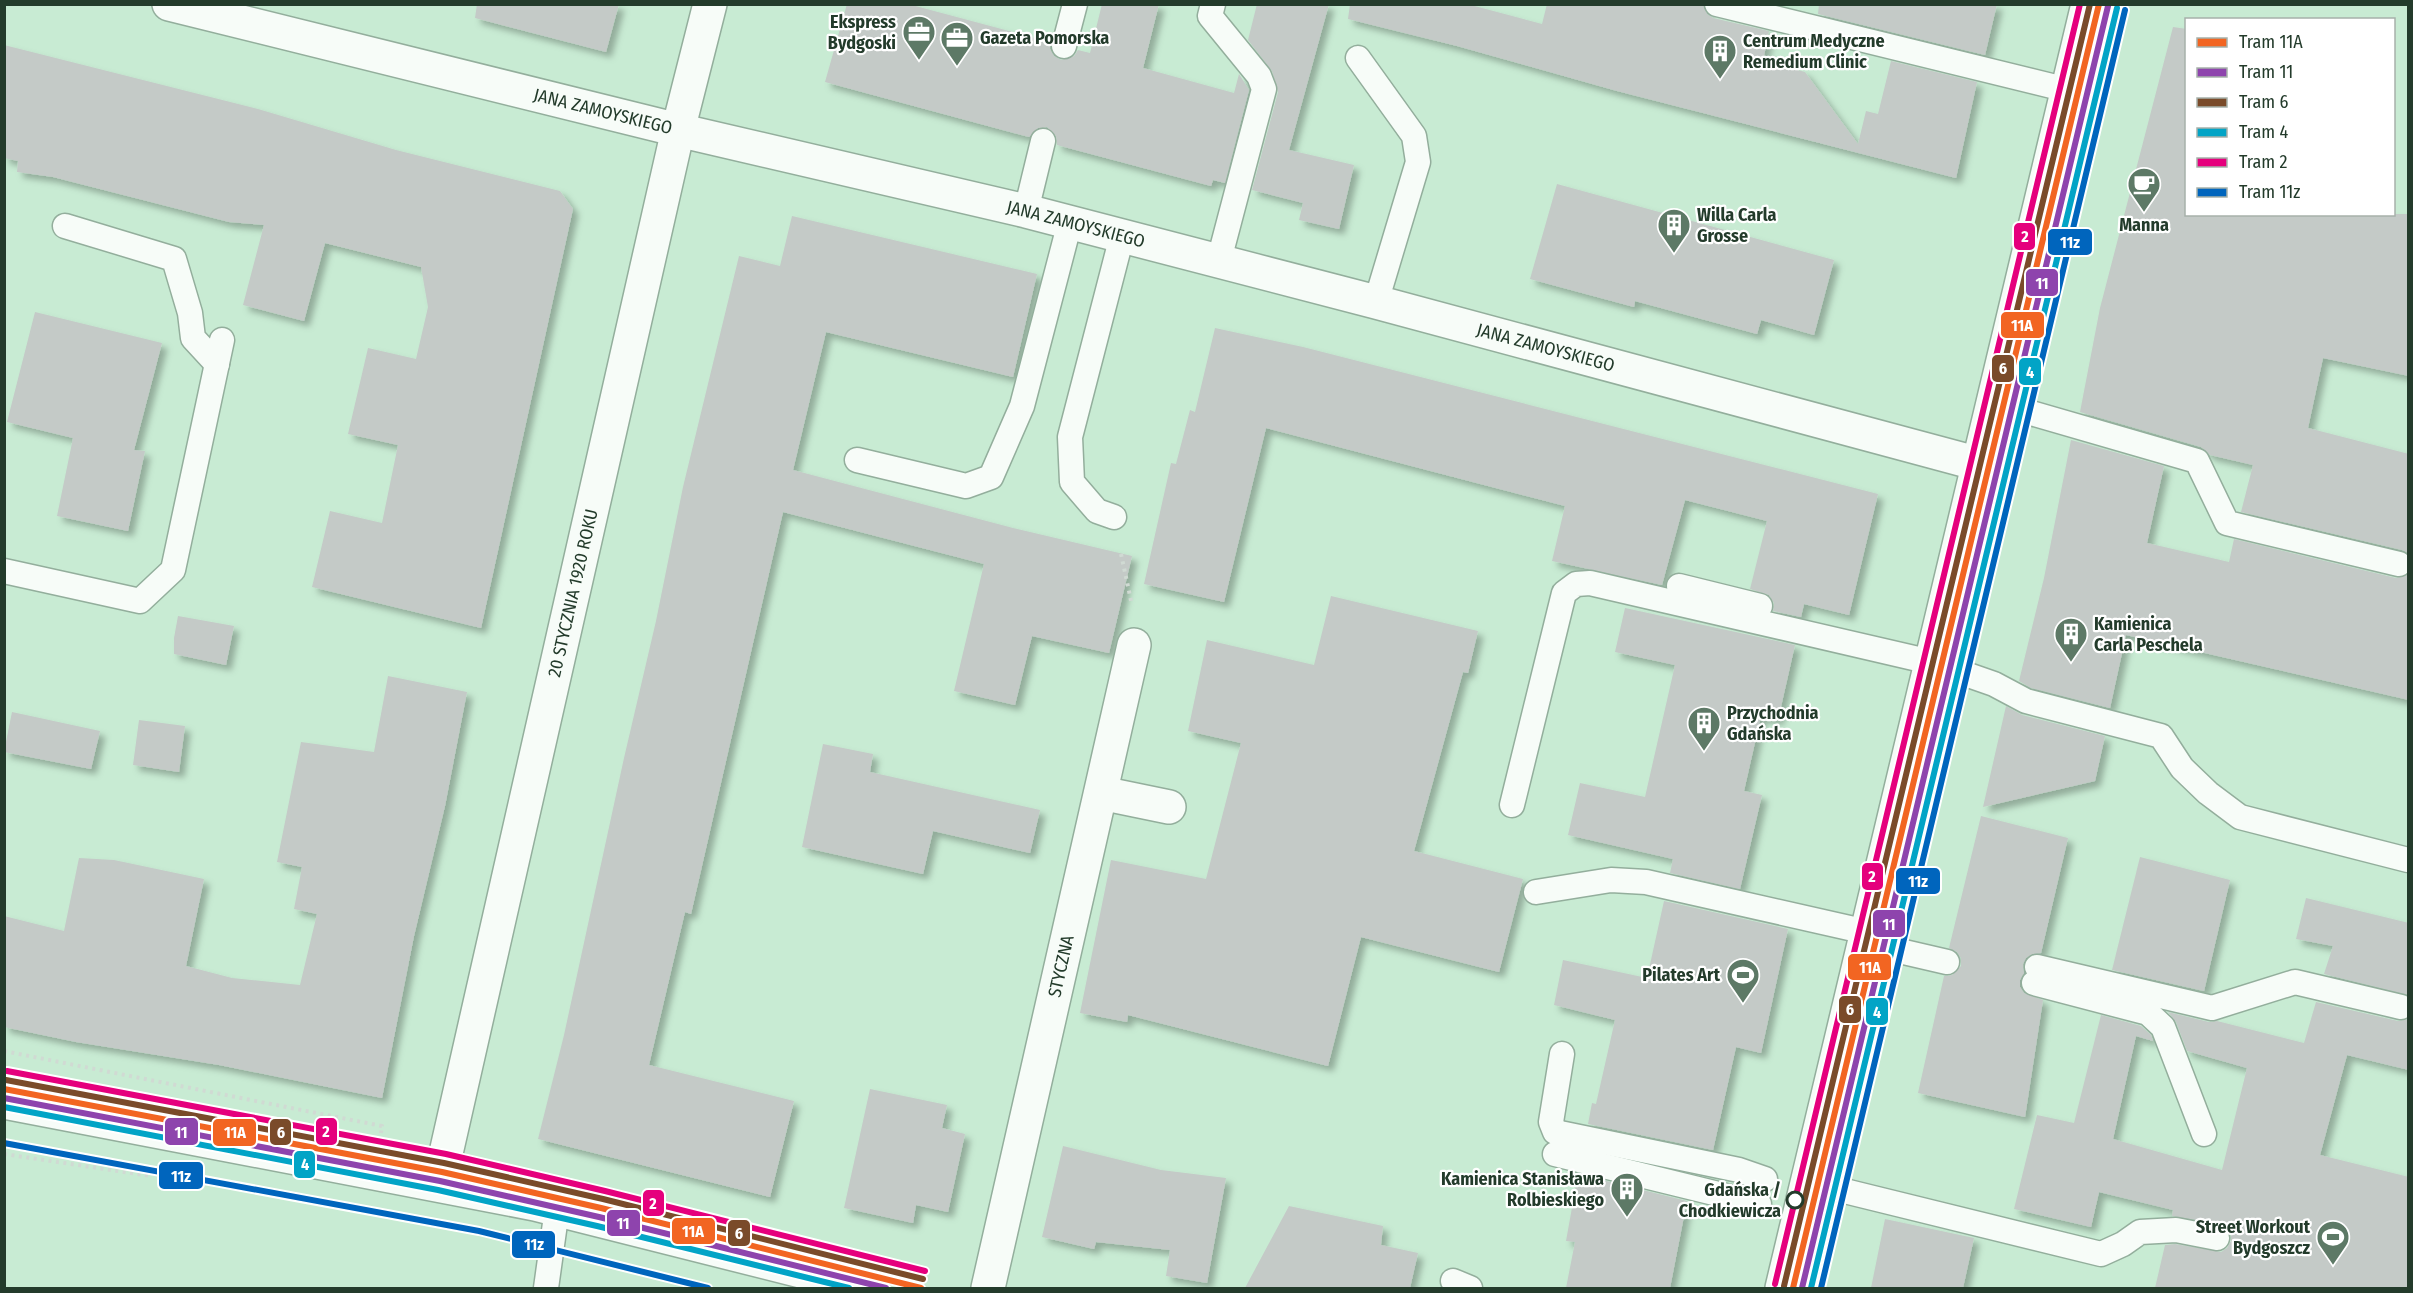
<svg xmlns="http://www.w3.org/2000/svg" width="2413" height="1293" viewBox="0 0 2413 1293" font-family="'Fira Sans Condensed',sans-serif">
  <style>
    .building { fill: #c4cac7; filter: url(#shadow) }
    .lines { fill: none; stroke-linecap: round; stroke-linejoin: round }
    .lane-casing { stroke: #93ae9c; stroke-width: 27 }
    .street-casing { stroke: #93ae9c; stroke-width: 36 }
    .secondary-casing { stroke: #93ae9c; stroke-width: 36 }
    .path { stroke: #d0dad3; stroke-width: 4; stroke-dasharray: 3 4.5; stroke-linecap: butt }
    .lane { stroke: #f7fcf8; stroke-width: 24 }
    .street { stroke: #f7fcf8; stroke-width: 33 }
    .secondary { stroke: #f7fcf8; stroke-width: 33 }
    .tram-1-casing { stroke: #fff; stroke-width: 10 }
    .tram-2-casing { stroke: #fff; stroke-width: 10 }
    .tram-3-casing { stroke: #fff; stroke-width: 10 }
    .tram-4-casing { stroke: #fff; stroke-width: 10 }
    .tram-5-casing { stroke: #fff; stroke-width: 10 }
    .tram-6-casing { stroke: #fff; stroke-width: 10 }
    .tram-1 { stroke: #f26522; stroke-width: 6 }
    .tram-2 { stroke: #8e44ad; stroke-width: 6 }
    .tram-3 { stroke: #7a4b2a; stroke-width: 6 }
    .tram-4 { stroke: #02a4c6; stroke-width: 6 }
    .tram-5 { stroke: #e5007d; stroke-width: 6 }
    .tram-6 { stroke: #0065bd; stroke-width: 6 }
    .stop-dot { fill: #fff; stroke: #233b2b; stroke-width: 3 }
    .labels { text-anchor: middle; stroke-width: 4.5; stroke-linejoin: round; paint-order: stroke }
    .poi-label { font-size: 18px; font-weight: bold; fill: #233b2b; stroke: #fff; text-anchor: start }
    .street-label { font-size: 18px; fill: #233b2b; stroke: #fff }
    .stop-label { font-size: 18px; font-weight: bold; fill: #233b2b; stroke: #fff; text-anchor: end }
    .line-badge { stroke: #fff; stroke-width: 2 }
    .badge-label { font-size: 16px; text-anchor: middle; font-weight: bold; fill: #fff }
  </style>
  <defs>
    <filter id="shadow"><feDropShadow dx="5.5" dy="5.5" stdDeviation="3" flood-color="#0004"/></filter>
  </defs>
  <rect width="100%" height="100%" fill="#c8ebd3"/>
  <!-- building -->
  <g class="building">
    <polygon points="477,4 619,4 606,52 475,18"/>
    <polygon points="847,4 908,4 1050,42 1050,49 1054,56 1061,60 1074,56 1078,50 1090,53 1102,4 1159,4 1143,68 1234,93 1239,74 1249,90 1225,183 1213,180 1211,186 1057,145 1056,136 1047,127 1038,128 1029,137 825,82"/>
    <polygon points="1257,4 1329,4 1289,150 1354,165 1339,229 1299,220 1303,203 1252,190 1278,92 1272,71 1248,40"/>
    <polygon points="1350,4 1467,4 1542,24 1547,4 1703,4 1707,14 1713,18 1769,31 1763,61 1805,72 1858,144 1866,111 1878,114 1891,61 1977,82 1956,178 1617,91 1457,46 1348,19"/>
    <polygon points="1819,4 1997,4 1985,55 1818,14"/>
    <polygon points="2173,27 2187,29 2187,214 2409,214 2409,376 2323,358 2308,428 2409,454 2409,553 2402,550 2241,512 2253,465 2210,455 2201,447 2080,412 2100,308"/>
    <polygon points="4,45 258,109 396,150 560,191 573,209 481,628 312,587 330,511 382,523 398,445 348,434 368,348 416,359 428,307 421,267 325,243 304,321 243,305 264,225 229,222 53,177 17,172 18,161 4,158"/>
    <polygon points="1557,184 1834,260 1814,335 1761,320 1757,334 1635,301 1634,307 1530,279"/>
    <polygon points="792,216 1037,274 1013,377 826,332 793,470 1013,528 1132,556 1109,653 1032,636 1015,705 954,691 984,564 783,512 691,914 685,912 649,1065 794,1101 770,1197 538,1139 564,1035 624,758 656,621 683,487 739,256 780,266"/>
    <polygon points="35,312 162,343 134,450 145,451 128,531 57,516 73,438 7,422"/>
    <polygon points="1215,328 1303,347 1878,494 1849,615 1804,604 1801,617 1773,611 1774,603 1769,595 1750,589 1767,521 1685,500 1662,585 1552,561 1565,506 1266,428 1224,602 1144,584 1171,463 1176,464 1190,410 1195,412"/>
    <polygon points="2071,440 2164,466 2147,543 2229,562 2234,539 2396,578 2409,574 2409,700 2126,635 2110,708 2031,688 2019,681 2044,578"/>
    <polygon points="1331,596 1478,631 1468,673 1463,672 1414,851 1523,879 1499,972 1361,937 1328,1066 1128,1015 1127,1022 1080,1013 1111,860 1206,879 1241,743 1188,731 1207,640 1314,665"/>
    <polygon points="1625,608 1795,645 1778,720 1761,716 1744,791 1762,795 1740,889 1670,873 1673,859 1568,835 1580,783 1645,797 1675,665 1615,652"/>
    <polygon points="178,616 234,626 226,665 174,654 174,638"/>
    <polygon points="388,676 467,692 445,806 414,936 382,1098 219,1065 76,1042 4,1027 4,916 64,931 79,858 114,860 204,879 186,966 232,978 300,985 317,914 294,909 302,867 277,862 301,742 374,752"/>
    <polygon points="2006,706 2022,715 2105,736 2095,781 1983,807"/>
    <polygon points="12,712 100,731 91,769 4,752"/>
    <polygon points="139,720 185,726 179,772 133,765"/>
    <polygon points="823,744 873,754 870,772 1040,810 1030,853 933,831 923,874 802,847"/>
    <polygon points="1981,816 2068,838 2041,953 2032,954 2026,958 2023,964 2024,973 2020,980 2020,987 2024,993 2043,1000 2025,1117 1918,1093 1944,976 1952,975 1961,966 1961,958 1957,952 1949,948"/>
    <polygon points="2140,857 2230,880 2204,991 2112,970"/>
    <polygon points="2306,898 2409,923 2409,995 2324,974 2333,946 2296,939"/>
    <polygon points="1664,901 1788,929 1761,1053 1736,1047 1713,1150 1588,1124 1592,1103 1596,1104 1615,1020 1554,1005 1563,960 1647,978"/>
    <polygon points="2316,1002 2398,1021 2409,1019 2409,1070 2347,1055 2320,1155 2409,1177 2409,1288 2155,1288 2165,1245 2175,1244 2221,1252 2227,1248 2231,1241 2231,1234 2227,1228 2220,1224 2172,1216 2173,1210 2099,1192 2091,1227 2014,1209 2037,1115 2074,1123 2101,1015 2141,1026 2151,1035 2153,1041 2136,1036 2113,1139 2222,1170 2247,1068 2187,1051 2176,1022 2168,1012 2209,1022 2217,1021 2304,1043"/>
    <polygon points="870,1089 947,1105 942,1128 965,1134 948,1212 916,1205 913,1223 844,1208"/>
    <polygon points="1063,1146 1161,1170 1226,1178 1207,1283 1166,1276 1170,1250 1096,1242 1094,1249 1042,1237"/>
    <polygon points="1578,1174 1687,1201 1670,1288 1566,1288 1575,1242 1566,1241"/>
    <polygon points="1289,1206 1383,1226 1381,1245 1418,1253 1410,1288 1245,1288"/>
    <polygon points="1885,1219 1974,1238 1963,1288 1871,1288"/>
  </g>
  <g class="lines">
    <!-- lane casing -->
    <g class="lane-casing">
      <g id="lane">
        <polyline points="1213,4 1210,16 1259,76 1264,89 1219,260"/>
        <polyline points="1717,4 2068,90"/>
        <polyline points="1064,46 1075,4"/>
        <polyline points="1358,58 1414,136 1418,162 1376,302"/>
        <polyline points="1026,211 1043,141"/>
        <polyline points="65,226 174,259 190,313 193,338 217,364"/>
        <polyline points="1993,402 2197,461 2227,523 2399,564"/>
        <polyline points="857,460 966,486 991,477 1022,406 1070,222"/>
        <polyline points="1114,517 1097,511 1072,482 1070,437 1122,236"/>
        <polyline points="4,571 140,601 173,570 222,340"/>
        <polyline points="1679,586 1760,606"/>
        <polyline points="1512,805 1564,593 1576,584 1590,583 1931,662 1994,684 2026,701 2161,736 2182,768 2208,793 2240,817 2408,860"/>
        <polyline points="1536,892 1611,880 1646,882 1867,932"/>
        <polyline points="1865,943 1947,962"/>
        <polyline points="2037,967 2212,1008 2295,982 2401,1007"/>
        <polyline points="2034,983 2148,1013 2163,1027 2204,1134"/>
        <polyline points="1562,1054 1551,1122 1555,1132 1739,1170 1765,1179"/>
        <polyline points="1555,1154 1759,1204"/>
        <polyline points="1808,1182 2101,1254 2123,1244 2140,1232 2176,1230 2217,1238"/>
        <polyline points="1453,1281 1470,1288"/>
        <polyline points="546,1288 557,1209"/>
      </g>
    </g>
    <!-- street casing -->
    <g class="street-casing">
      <g id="street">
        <path id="s1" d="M169,4L678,130L1026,211L1376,302L1979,464"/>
        <polyline points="1101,793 1169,807"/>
        <path id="s2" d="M439,1184L678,130L710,4"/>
        <path id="s3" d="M988,1288L1134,645"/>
      </g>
    </g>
    <!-- secondary casing -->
    <g class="secondary-casing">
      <g id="secondary">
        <polyline points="4,1102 535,1204 868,1288"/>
        <polyline points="1782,1288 2088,4"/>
      </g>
    </g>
    <!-- path -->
    <g class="path">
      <polyline points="1121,554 1132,605"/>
      <polyline points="4,1051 382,1126 381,1133"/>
      <polyline points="4,1154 151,1176"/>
    </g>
    <!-- lane -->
    <use href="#lane" class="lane"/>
    <!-- street -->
    <use href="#street" class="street"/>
    <!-- secondary -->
    <use href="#secondary" class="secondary"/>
    <!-- tram-1 casing -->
    <g class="tram-1-casing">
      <g id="tram-1">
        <polyline points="4,1089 442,1172 601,1208 921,1288"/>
        <polyline points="1793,1288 2099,4"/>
      </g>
    </g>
    <!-- tram-2 casing -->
    <g class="tram-2-casing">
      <g id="tram-2">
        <polyline points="4,1098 440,1181 599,1217 886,1288"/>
        <polyline points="1802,1288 2108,6"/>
      </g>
    </g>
    <!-- tram-3 casing -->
    <g class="tram-3-casing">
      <g id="tram-3">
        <polyline points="6,1080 444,1163 603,1199 923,1279"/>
        <polyline points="1784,1286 2090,4"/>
      </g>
    </g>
    <!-- tram-4 casing -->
    <g class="tram-4-casing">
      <g id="tram-4">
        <polyline points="4,1107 438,1190 597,1226 849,1288"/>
        <polyline points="1811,1288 2117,8"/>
      </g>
    </g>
    <!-- tram-5 casing -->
    <g class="tram-5-casing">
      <g id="tram-5">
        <polyline points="7,1071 446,1154 605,1191 925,1271"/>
        <polyline points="1775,1284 2080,4"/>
      </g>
    </g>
    <!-- tram-6 casing -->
    <g class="tram-6-casing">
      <g id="tram-6">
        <polyline points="4,1143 479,1231 708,1288"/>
        <polyline points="1821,1288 2125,10"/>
      </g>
    </g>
    <!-- tram-1 -->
    <use href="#tram-1" class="tram-1"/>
    <!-- tram-2 -->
    <use href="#tram-2" class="tram-2"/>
    <!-- tram-3 -->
    <use href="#tram-3" class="tram-3"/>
    <!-- tram-4 -->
    <use href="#tram-4" class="tram-4"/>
    <!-- tram-5 -->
    <use href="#tram-5" class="tram-5"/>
    <!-- tram-6 -->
    <use href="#tram-6" class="tram-6"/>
  </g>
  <!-- icons -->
  <defs>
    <g id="office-pin" transform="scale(1.725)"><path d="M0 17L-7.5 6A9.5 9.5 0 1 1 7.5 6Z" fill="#5d7966" stroke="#fff"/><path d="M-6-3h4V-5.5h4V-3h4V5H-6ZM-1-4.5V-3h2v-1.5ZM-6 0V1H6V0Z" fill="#fff"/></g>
    <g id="building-pin" transform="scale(1.725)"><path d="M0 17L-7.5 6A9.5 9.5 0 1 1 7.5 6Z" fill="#5d7966" stroke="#fff"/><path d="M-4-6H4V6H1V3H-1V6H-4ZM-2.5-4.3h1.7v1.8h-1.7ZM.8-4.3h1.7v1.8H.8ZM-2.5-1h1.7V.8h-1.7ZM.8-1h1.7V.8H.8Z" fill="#fff"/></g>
    <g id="cafe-pin" transform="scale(1.725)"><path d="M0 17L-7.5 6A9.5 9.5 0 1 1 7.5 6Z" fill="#5d7966" stroke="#fff"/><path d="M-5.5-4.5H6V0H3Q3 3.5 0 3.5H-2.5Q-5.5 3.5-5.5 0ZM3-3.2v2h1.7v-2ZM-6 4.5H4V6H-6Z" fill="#fff"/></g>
    <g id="stadium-pin" transform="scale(1.725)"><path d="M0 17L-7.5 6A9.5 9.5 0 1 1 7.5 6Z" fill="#5d7966" stroke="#fff"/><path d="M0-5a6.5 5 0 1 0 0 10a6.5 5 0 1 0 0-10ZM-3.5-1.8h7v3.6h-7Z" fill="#fff"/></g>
  </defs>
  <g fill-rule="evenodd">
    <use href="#office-pin" x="919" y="32"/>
    <use href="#office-pin" x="957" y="38"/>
    <use href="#building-pin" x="1720" y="51"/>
    <use href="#cafe-pin" x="2144" y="184"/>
    <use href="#building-pin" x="1674" y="225"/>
    <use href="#building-pin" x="2071" y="634"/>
    <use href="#building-pin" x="1704" y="723"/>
    <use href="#stadium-pin" x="1743" y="975"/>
    <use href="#building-pin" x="1627" y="1189"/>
    <use href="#stadium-pin" x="2333" y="1237"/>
  </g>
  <!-- markers -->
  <circle class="stop-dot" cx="1795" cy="1200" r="8"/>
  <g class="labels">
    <!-- poi labels -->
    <g class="poi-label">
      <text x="896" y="28" text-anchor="end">Ekspress<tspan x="896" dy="21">Bydgoski</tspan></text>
      <text x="980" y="44">Gazeta Pomorska</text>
      <text x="1743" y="47">Centrum Medyczne<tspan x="1743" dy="21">Remedium Clinic</tspan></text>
      <text x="1697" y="221">Willa Carla<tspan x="1697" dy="21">Grosse</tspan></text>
      <text x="2144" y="231" text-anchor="middle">Manna</text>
      <text x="2094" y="630">Kamienica<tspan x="2094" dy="21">Carla Peschela</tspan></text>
      <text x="1727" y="719">Przychodnia<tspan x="1727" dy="21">Gdańska</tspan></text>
      <text x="1720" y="981" text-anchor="end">Pilates Art</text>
      <text x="1604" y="1185" text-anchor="end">Kamienica Stanisława<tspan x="1604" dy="21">Rolbieskiego</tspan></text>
      <text x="2310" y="1233" text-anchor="end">Street Workout<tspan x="2310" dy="21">Bydgoszcz</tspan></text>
    </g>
    <!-- street labels -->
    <g class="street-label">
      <text dy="6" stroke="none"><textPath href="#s1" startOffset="447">JANA ZAMOYSKIEGO</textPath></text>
      <text dy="6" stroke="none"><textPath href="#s1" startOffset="933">JANA ZAMOYSKIEGO</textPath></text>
      <text dy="6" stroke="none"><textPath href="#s1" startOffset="1419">JANA ZAMOYSKIEGO</textPath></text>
      <text dy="6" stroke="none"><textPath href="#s2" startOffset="606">20 STYCZNIA 1920 ROKU</textPath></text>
      <text dy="6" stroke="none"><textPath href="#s3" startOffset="330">STYCZNA</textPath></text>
    </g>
    <!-- stop labels -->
    <g class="stop-label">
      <text x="1781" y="1196">Gdańska /<tspan x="1781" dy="21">Chodkiewicza</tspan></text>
    </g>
  </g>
  <g class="line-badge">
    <rect x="2013" y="222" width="23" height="29" rx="6" fill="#e5007d"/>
    <rect x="2047" y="228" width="46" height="28" rx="6" fill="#0065bd"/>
    <rect x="2025" y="268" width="34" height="29" rx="6" fill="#8e44ad"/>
    <rect x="2000" y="311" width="45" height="28" rx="6" fill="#f26522"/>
    <rect x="1991" y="354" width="24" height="29" rx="6" fill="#7a4b2a"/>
    <rect x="2018" y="357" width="24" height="29" rx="6" fill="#02a4c6"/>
    <rect x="1861" y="862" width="23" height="29" rx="6" fill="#e5007d"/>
    <rect x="1895" y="867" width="46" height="28" rx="6" fill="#0065bd"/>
    <rect x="1872" y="909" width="34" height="29" rx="6" fill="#8e44ad"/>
    <rect x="1847" y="953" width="45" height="28" rx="6" fill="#f26522"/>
    <rect x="1838" y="995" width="24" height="29" rx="6" fill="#7a4b2a"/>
    <rect x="1865" y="997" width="24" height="29" rx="6" fill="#02a4c6"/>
    <rect x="315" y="1117" width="23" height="29" rx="6" fill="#e5007d"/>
    <rect x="164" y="1117" width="35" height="29" rx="6" fill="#8e44ad"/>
    <rect x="269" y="1118" width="23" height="28" rx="6" fill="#7a4b2a"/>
    <rect x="212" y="1118" width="45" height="29" rx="6" fill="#f26522"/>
    <rect x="293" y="1150" width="23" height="29" rx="6" fill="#02a4c6"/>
    <rect x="158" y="1161" width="46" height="29" rx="6" fill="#0065bd"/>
    <rect x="642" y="1189" width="23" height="28" rx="6" fill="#e5007d"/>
    <rect x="606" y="1209" width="35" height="28" rx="6" fill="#8e44ad"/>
    <rect x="671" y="1217" width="45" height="28" rx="6" fill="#f26522"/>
    <rect x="727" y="1219" width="24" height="28" rx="6" fill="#7a4b2a"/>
    <rect x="511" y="1230" width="45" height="29" rx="6" fill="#0065bd"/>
  </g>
  <g class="badge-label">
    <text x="2025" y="242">2</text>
    <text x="2070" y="248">11z</text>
    <text x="2042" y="289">11</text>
    <text x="2022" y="331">11A</text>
    <text x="2003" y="374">6</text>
    <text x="2030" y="378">4</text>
    <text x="1872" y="882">2</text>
    <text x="1918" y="887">11z</text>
    <text x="1889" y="930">11</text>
    <text x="1870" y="973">11A</text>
    <text x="1850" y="1015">6</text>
    <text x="1877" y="1018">4</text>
    <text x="326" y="1137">2</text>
    <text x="181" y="1138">11</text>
    <text x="281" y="1138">6</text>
    <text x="235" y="1138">11A</text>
    <text x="305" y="1170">4</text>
    <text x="181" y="1182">11z</text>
    <text x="653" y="1209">2</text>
    <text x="623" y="1229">11</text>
    <text x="693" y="1237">11A</text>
    <text x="739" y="1239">6</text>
    <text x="534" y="1250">11z</text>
  </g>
  <!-- border -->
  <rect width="2413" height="1293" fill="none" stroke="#233b2b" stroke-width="12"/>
  <!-- legend -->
  <rect x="2185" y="18" width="210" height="198" fill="#ffffff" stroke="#a7b1aa" stroke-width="1.5"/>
  <rect x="2197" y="38" width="30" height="9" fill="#f26522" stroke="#a7b1aa" stroke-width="1.5"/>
  <text x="2239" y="48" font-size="18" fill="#233b2b">Tram 11A</text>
  <rect x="2197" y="68" width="30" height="9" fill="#8e44ad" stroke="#a7b1aa" stroke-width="1.5"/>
  <text x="2239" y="78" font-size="18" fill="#233b2b">Tram 11</text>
  <rect x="2197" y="98" width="30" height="9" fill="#7a4b2a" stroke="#a7b1aa" stroke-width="1.5"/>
  <text x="2239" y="108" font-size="18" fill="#233b2b">Tram 6</text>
  <rect x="2197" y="128" width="30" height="9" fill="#02a4c6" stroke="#a7b1aa" stroke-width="1.5"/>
  <text x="2239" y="138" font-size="18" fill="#233b2b">Tram 4</text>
  <rect x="2197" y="158" width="30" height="9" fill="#e5007d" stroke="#a7b1aa" stroke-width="1.5"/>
  <text x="2239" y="168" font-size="18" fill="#233b2b">Tram 2</text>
  <rect x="2197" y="188" width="30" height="9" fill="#0065bd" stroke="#a7b1aa" stroke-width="1.5"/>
  <text x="2239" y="198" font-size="18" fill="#233b2b">Tram 11z</text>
</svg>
